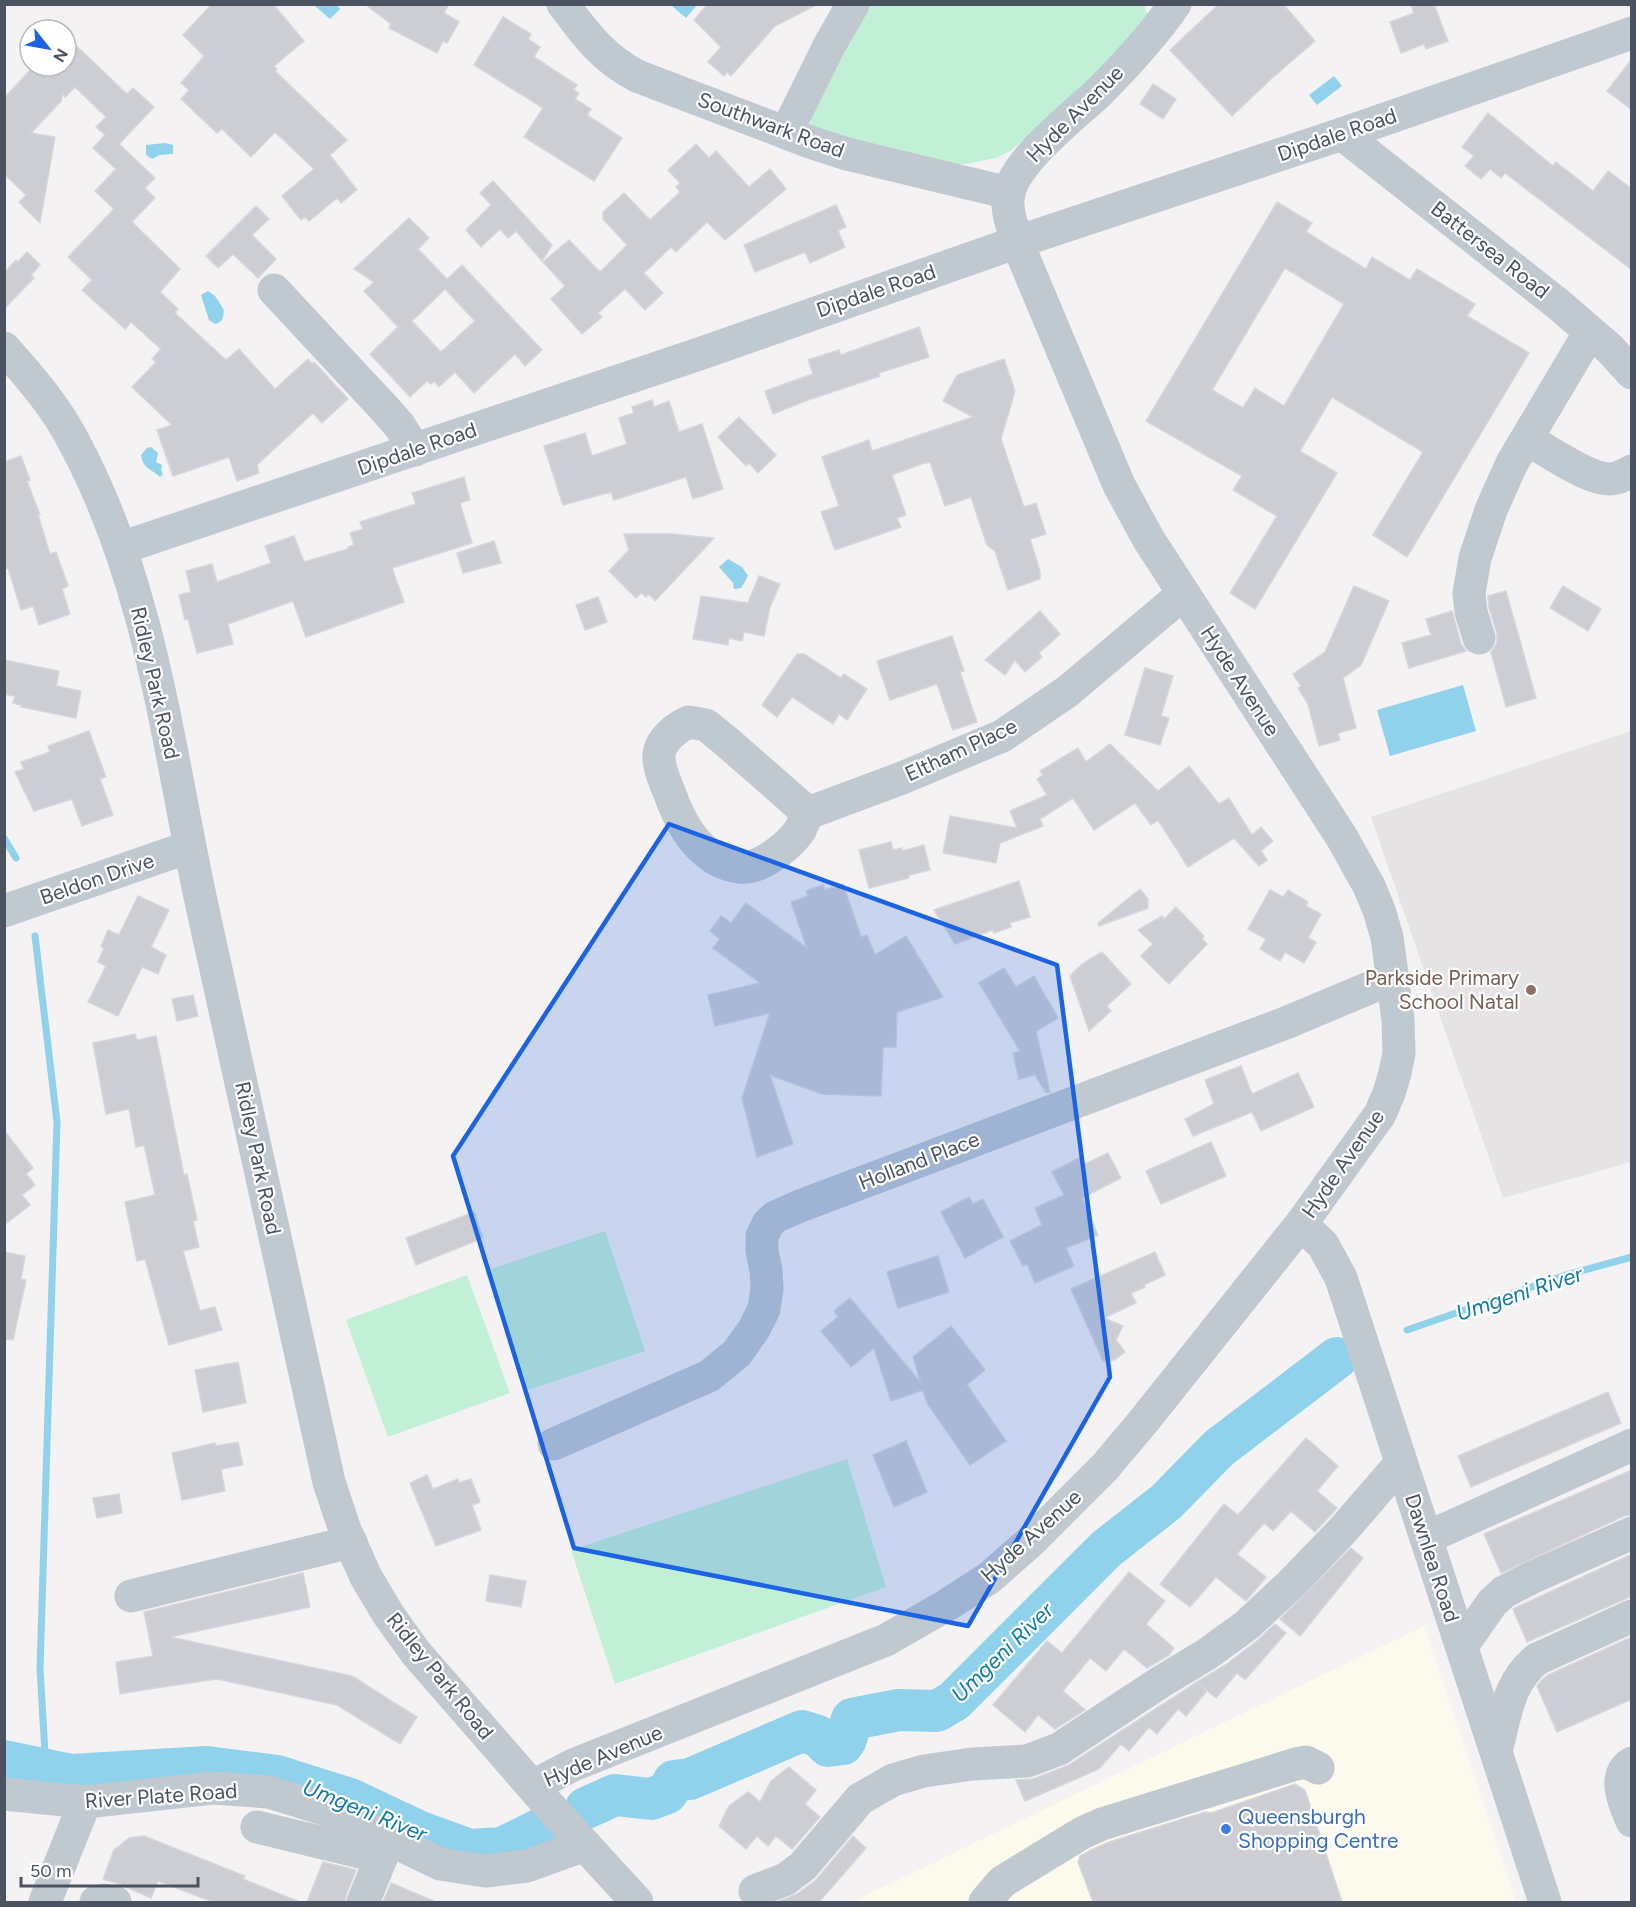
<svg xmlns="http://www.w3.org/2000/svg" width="1636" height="1907" viewBox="0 0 1636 1907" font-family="Figtree,sans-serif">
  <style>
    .commercial { fill: #fcf9ed }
    .education { fill: #e5e3e4 }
    .green { fill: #c2f0d7 }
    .water { fill: #90d1ec }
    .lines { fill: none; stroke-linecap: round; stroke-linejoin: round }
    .stream { stroke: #90d1ec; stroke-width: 7 }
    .river { stroke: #90d1ec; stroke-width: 42 }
    .building { fill: #ccced4; stroke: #d6d7dd; stroke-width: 1.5; fill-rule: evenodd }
    .minor { stroke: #c0c8d0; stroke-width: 33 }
    .marked { fill: #1c63e4; fill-opacity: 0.2; stroke: #1c63e4; stroke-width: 4.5; stroke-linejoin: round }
    .education-dot { fill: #8d6e63; stroke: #fff; stroke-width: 2 }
    .shop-dot { fill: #3f7fe0; stroke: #fff; stroke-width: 2 }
    .labels { text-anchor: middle; stroke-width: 4.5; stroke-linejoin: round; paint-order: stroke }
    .street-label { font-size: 21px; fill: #4a535f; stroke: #fff }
    .education-label { font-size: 21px; fill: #785e54; stroke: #fff; text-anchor: end }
    .shop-label { font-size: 21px; fill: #366cbe; stroke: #fff; text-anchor: start }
    .water-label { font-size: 22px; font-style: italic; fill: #0e7aa6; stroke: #fff }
  </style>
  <rect width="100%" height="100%" fill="#f4f2f2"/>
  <!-- commercial -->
  <polygon class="commercial" points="1424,1626 1516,1902 852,1902"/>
  <!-- education -->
  <polygon class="education" points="1631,731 1631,1162 1503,1198 1371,817"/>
  <!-- green -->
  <g class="green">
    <polygon points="1144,4 1148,17 1142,27 1047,121 1010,151 996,158 966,164 937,164 811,127 810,114 862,5"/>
    <polygon points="605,1231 645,1351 525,1391 485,1271"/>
    <polygon points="467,1275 510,1393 388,1437 346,1320"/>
    <polygon points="847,1459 886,1587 615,1684 571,1550"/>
  </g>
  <!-- water -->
  <g class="water">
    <polygon points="674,4 697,4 697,5 686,18 672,6"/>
    <polygon points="314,5 337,5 340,9 330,19"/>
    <polygon points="1334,76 1342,86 1317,105 1309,95"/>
    <polygon points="165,143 173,145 173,154 160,155 152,159 146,155 146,145"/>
    <path d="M208,291L215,296L224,310C223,318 223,322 215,324L209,320L201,295Z"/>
    <path d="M151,447L158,453L156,462L162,465L161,470L163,474L160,477C152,469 143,469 141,455L147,448Z"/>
    <polygon points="728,559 742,567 748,576 741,588 734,589 733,583 719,567"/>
    <polygon points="1463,685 1476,731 1390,756 1377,710"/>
  </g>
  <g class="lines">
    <!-- stream -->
    <g class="stream">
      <polyline points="4,838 16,858"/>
      <polyline points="35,936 57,1122 40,1669 46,1770"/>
      <polyline points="1407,1330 1566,1275 1632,1257"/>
    </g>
    <!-- river -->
    <g class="river">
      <polyline points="4,1761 71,1775 207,1767 277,1776 350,1799 420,1832 470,1850 502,1848 541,1829"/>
      <polyline points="586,1808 615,1795 651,1799 667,1793 674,1781 690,1779 802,1731 818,1736 828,1746 843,1744 846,1739 852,1719 899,1710 937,1711 954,1701 1106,1549 1166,1502 1219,1448 1337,1358"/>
    </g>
  </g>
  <!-- building -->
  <g class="building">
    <polygon points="212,4 273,4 304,41 274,66 277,69 275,71 347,140 330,155 357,190 341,203 337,198 309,221 305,217 301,220 282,196 314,169 275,132 251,157 222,129 217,133 181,99 189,90 181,83 204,56 183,35"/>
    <polygon points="365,4 449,4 444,13 459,22 447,43 443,41 437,53 389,28 391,24"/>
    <polygon points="708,4 818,4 775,26 731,76 727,72 724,76 708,62 721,47 694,20"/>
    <polygon points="1219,4 1283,4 1315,41 1271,79 1232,116 1170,50"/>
    <polygon points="1411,4 1434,4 1448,41 1426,49 1424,44 1401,53 1390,22 1414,13"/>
    <polygon points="503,17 531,34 528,39 540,47 534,57 577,85 573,90 579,93 575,99 591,109 587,115 622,138 594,181 524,137 543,108 474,65"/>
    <polygon points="66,36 127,94 133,88 154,107 119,144 155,178 145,188 155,198 132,222 180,269 160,292 178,309 175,313 226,360 239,349 275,389 308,359 312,364 314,362 348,399 322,423 313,413 257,465 259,473 237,481 229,457 173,476 157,430 172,425 132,387 156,362 152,359 161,349 131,322 125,329 82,290 92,280 68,257 114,209 95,191 116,169 93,148 105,135 96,127 106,117 75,87 65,97 63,94 61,101 31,133 55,137 40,223 19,202 26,195 4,174 4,98 34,66 66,66"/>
    <polygon points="1632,59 1632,110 1607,91"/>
    <polygon points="1153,84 1176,99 1163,119 1140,104"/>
    <polygon points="1488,113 1553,166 1556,162 1593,191 1608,171 1632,189 1632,270 1505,173 1501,178 1490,169 1481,179 1465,166 1474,156 1462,147"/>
    <polygon points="696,144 709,158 716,151 749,187 770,169 786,189 725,240 707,222 676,252 671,247 644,273 663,293 645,310 625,289 598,313 602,317 582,334 551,299 565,286 543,262 569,240 600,272 627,245 603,219 603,212 624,193 650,220 680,192 676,187 680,183 668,170"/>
    <polygon points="493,181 552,245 542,261 516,231 508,238 500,229 481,247 466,230 491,205 480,193"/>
    <path d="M1277,202L1312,223L1306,232L1366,269L1372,257L1410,280L1417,269L1475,304L1467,316L1529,353L1407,557L1373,535L1423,452L1332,397L1300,451L1337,473L1255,609L1230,593L1277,516L1233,490L1242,476L1146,421ZM1285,268L1344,304L1284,406L1255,388L1243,408L1212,390Z"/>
    <polygon points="836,205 846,227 838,230 845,247 810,263 805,252 755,272 744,245"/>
    <polygon points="256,206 269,219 252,235 276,259 258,278 233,254 218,268 206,256"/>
    <path d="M409,218L429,238L418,249L447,279L462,265L542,350L525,366L515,354L474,393L455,372L439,387L434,381L431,384L427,381L410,397L370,354L398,327L364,291L374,282L354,269ZM445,289L475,321L441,352L412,321Z"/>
    <polygon points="27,252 40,265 31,275 34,278 4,309 4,273 16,260 18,262"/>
    <polygon points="919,327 929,357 879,373 880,376 808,400 773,414 765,391 813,374 808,360 839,350 841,355"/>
    <polygon points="1004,359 1015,391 1001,439 1024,507 1036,503 1046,534 1030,539 1040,571 1040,579 1008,590 995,551 987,545 971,497 945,506 930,462 927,463 927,462 892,475 906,515 897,518 901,527 835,550 821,512 839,506 822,457 869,440 872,451 973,417 943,401 957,375"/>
    <polygon points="652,400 654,407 669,401 679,432 702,424 723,489 693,499 686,477 614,500 611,492 563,505 544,446 585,433 592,456 627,444 619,418 634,413 632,407"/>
    <polygon points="739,417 776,455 758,473 749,463 746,466 718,437"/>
    <polygon points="21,456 30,480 27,481 40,515 38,515 50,554 56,552 68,586 62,589 70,614 39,625 33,606 21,610 8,568 4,569 4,462"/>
    <polygon points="464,477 470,500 460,503 472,543 392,568 404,602 306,637 293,601 228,624 233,644 197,653 188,619 185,620 179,595 191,592 186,571 212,564 217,582 271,563 265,546 294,536 304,562 348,549 348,547 354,545 350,533 363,529 360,522 416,504 412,493"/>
    <polygon points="624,534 672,534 714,538 655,601 649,594 646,597 641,593 636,598 609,571 629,550"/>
    <polygon points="494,541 501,563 463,573 457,553"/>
    <polygon points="759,576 780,584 770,607 764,636 744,632 742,641 729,638 728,645 693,639 701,596 748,603"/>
    <polygon points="1354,586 1389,601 1361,665 1343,678 1356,728 1338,733 1340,740 1319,746 1308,704 1298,688 1301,686 1293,674 1325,652"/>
    <polygon points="1563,586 1601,609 1588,631 1550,608"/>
    <polygon points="1506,591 1536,698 1506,707 1491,652 1497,643 1497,633 1489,608 1488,596"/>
    <polygon points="598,597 607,622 585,630 576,605"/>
    <polygon points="1040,611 1060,634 1039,653 1042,657 1025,672 1015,660 1005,675 985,660"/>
    <polygon points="1452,611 1461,644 1466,651 1409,668 1402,643 1431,635 1426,619"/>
    <polygon points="952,636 964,671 960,672 977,722 953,730 937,684 890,700 877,661"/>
    <polygon points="797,654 804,654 841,678 844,674 867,689 847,720 839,714 833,724 792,697 777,717 762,705"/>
    <polygon points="4,660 59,671 56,686 81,691 76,718 21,707 21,705 13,703 15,696 4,694"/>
    <polygon points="1145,668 1173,676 1161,716 1169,718 1160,745 1125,735"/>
    <polygon points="89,731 106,777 100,779 113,815 82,826 72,799 34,811 15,772 24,769 21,762 50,752 48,746"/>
    <polygon points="1110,744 1158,791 1189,766 1219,804 1229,798 1252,835 1261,827 1273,841 1261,851 1267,860 1259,866 1234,838 1188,867 1158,820 1151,825 1135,803 1094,830 1073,798 1040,819 1043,826 1000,843 996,863 943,853 950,816 1017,828 1010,811 1047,795 1037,779 1043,775 1040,771 1078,748 1086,762"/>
    <polygon points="891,842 893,850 902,848 902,851 924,845 930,870 909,875 909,878 869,888 859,850"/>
    <polygon points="1019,881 1030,917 1010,923 1011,927 994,933 993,930 955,944 934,910"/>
    <polygon points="843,884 861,937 867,935 875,955 906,936 943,997 897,1012 896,1047 883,1047 881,1096 822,1094 770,1075 793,1144 757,1157 742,1098 770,1013 715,1026 708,995 760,983 713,948 720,939 710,931 721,916 731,923 746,903 807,948 791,902 808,896 806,891 823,885 825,890"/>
    <polygon points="1140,889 1148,899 1148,908 1099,926 1098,923"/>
    <polygon points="1270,890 1283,897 1288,890 1308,902 1306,906 1321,914 1308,938 1316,942 1304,963 1285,952 1280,961 1260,949 1266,939 1248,929"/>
    <polygon points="138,896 169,910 151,947 166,955 158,974 142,967 118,1016 88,1002 106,966 98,962 104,948 101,946 108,930 119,935"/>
    <polygon points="1176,907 1204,936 1202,939 1207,944 1169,984 1141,956 1153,944 1138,930 1162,916 1164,919"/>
    <polygon points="1102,952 1131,984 1107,1006 1111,1011 1089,1031 1070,976 1082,964"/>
    <polygon points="1004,968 1016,987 1034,976 1058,1018 1036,1031 1050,1092 1046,1093 1035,1075 1019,1079 1013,1053 1020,1051 979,983"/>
    <polygon points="193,995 198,1016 177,1021 172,999"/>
    <polygon points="135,1034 137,1040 156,1036 184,1175 187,1174 197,1220 193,1221 199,1247 183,1251 200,1311 215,1307 222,1330 169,1345 145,1259 137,1261 125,1202 155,1195 144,1145 136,1147 129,1109 106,1114 93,1043"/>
    <polygon points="1241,1066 1252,1094 1298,1073 1314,1107 1261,1131 1252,1112 1193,1136 1185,1119 1214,1104 1205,1080"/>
    <polygon points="4,1130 33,1168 26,1174 35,1185 22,1195 30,1205 4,1225"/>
    <polygon points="1211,1142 1226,1176 1161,1204 1146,1171"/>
    <polygon points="1108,1153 1121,1178 1082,1198 1098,1235 1066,1248 1074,1266 1035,1283 1027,1264 1023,1266 1010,1241 1042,1225 1035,1208 1064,1195 1052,1172 1079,1158 1083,1165"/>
    <polygon points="969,1197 973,1204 983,1199 1003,1237 965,1258 941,1212"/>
    <polygon points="474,1212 483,1238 416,1265 406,1238"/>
    <polygon points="4,1252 25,1256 21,1279 26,1280 13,1340 4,1339"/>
    <polygon points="1155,1252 1165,1275 1144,1285 1145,1287 1131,1293 1136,1303 1104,1318 1123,1326 1116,1340 1125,1352 1114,1360 1103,1361 1071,1289"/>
    <polygon points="938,1256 949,1292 898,1308 887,1272"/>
    <polygon points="850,1298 921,1383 913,1357 951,1326 985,1370 967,1385 1006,1441 970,1465 927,1403 923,1390 891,1401 874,1348 851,1367 821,1331 838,1317 834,1311"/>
    <polygon points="238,1362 246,1403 203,1412 195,1370"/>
    <polygon points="1608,1392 1621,1423 1471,1487 1458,1456"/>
    <polygon points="1306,1438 1338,1466 1317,1491 1337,1508 1315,1532 1291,1511 1273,1531 1264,1523 1237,1554 1266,1577 1246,1601 1216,1577 1190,1607 1160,1584 1224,1504 1238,1515"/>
    <polygon points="906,1441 927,1492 894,1507 873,1455"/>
    <polygon points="238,1442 243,1465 221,1469 225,1491 182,1500 172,1453 215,1443 216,1446"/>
    <polygon points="1632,1470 1632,1515 1624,1516 1501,1573 1484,1534"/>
    <polygon points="427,1475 433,1489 458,1479 459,1483 471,1479 480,1502 472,1505 481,1530 436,1546 410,1483"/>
    <polygon points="119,1494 122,1513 97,1518 93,1498"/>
    <polygon points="1351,1548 1363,1558 1300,1636 1280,1619"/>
    <polygon points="1632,1554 1632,1596 1527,1642 1513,1609 1515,1608"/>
    <polygon points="1129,1572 1165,1601 1146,1624 1174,1648 1169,1655 1147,1668 1124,1649 1106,1671 1090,1658 1063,1691 1085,1710 1055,1729 1038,1715 1025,1732 993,1705 1047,1641 1062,1653"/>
    <polygon points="303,1573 310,1607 170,1637 352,1676 417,1717 400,1744 337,1705 217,1679 149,1689 120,1694 116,1662 153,1656 144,1612"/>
    <polygon points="490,1575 526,1581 521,1607 486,1601"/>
    <polygon points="1275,1624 1286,1633 1245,1680 1237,1673 1216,1698 1197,1682 1227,1664 1258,1640"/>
    <polygon points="1632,1637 1632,1699 1557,1732 1537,1686 1541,1681 1548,1675"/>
    <polygon points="1197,1682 1207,1691 1186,1716 1178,1709 1157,1734 1149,1727 1129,1751 1121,1744 1099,1769 1025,1801 1016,1780 1033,1779 1069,1765"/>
    <polygon points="789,1767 816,1790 805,1804 820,1817 792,1849 776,1836 768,1846 757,1836 746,1849 719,1826 729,1806 748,1792 760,1802 771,1781"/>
    <polygon points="1295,1784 1305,1790 1342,1902 1093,1902 1078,1862 1080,1856 1091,1850 1109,1842 1205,1812 1211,1813"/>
    <polygon points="144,1836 245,1876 243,1879 300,1902 213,1902 158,1881 151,1898 119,1884 103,1879 114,1850 129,1838"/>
    <polygon points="853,1836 866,1848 819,1902 777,1902 797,1894 815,1881"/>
    <polygon points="323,1862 356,1870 346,1895 345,1902 307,1902"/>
    <polygon points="391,1883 436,1902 383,1902"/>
  </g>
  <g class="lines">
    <!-- minor -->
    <g class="minor">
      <path d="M563,4C586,35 603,58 637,76L810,142L847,154L1009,193"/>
      <polyline points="786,133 829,46 853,4"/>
      <polyline points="1342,134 1558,304 1609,348 1632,373"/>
      <polyline points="274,290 384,408 399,425 415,450"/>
      <path d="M4,348C31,378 57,408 75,444C153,590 169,756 204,915C246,1104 287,1293 329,1482L345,1530L366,1577L388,1614L416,1653L552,1809L637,1902"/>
      <path d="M1527,439C1547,450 1587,479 1609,479C1618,479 1624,475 1632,471"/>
      <polyline points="121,548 705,352 1017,242 1342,134 1632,33"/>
      <polyline points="1479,638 1471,612 1469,593 1475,558 1491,510 1512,463 1590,332"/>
      <path d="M689,722L706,725L727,742L808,813C805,818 803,824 800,830C791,844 766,864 748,867C734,869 716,861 706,852C689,838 677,814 670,794C665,782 658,767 659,754C661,739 677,727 689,722Z"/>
      <polyline points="808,813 902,778 1002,736 1068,691 1183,594"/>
      <polyline points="4,911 189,847"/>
      <polyline points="1301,1224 1323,1245 1341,1278 1545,1902"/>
      <polyline points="554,1444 709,1376 737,1353 754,1329 764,1309 767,1288 766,1270 762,1251 762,1236 768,1224 775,1217 800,1206 1288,1022 1393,978"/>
      <polyline points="1426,1538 1632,1445"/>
      <polyline points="131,1596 351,1542"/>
      <polyline points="1462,1646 1492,1603 1504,1592 1531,1578 1632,1533"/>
      <path d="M1496,1750C1506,1716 1507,1683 1537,1659L1632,1616"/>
      <path d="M1632,1763C1611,1775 1625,1805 1632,1821"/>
      <path d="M533,1786L573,1765L886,1640L947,1605L989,1578L1031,1541L1105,1467L1142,1423L1301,1224L1380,1114L1389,1093L1395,1073L1399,1053L1398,1020L1387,937L1379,910L1369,886L1341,836L1149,540L1119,485L1017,242C1013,227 1005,209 1009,193C1016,160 1075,115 1100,91C1127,64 1153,36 1175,4"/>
      <polyline points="4,1794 85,1802 213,1788 269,1792 330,1811 440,1864 485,1871 527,1866 585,1845"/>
      <polyline points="257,1827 381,1857"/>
      <polyline points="755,1891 786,1879 803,1866 860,1799 893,1780 924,1771 972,1764 1027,1761 1059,1749 1159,1683 1207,1654 1247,1625 1293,1582 1343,1530 1401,1463"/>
      <polyline points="45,1902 85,1802"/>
      <polyline points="96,1902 104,1900 115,1902"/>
      <polyline points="363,1902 389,1839"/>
      <polyline points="985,1902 1002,1882 1082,1833 1102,1824 1296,1764 1306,1762 1318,1768"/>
    </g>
  </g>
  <!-- marked area -->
  <path class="marked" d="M669,824L1057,965L1110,1377L968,1626L574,1548L453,1156Z"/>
  <!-- markers -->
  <circle class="education-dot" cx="1531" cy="990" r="6"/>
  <circle class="shop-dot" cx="1226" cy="1829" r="6"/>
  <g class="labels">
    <!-- street labels -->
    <g class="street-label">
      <text transform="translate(1075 114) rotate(-45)" y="7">Hyde Avenue</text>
      <text transform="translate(771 125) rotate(20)" y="7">Southwark Road</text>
      <text transform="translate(1337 135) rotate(-19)" y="7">Dipdale Road</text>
      <text transform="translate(1490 250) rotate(38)" y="7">Battersea Road</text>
      <text transform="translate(876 291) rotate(-19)" y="7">Dipdale Road</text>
      <text transform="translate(417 449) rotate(-19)" y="7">Dipdale Road</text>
      <text transform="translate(1240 681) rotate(57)" y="7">Hyde Avenue</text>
      <text transform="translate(155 683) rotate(77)" y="7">Ridley Park Road</text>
      <text transform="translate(961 750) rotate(-25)" y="7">Eltham Place</text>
      <text transform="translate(97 879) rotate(-19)" y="7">Beldon Drive</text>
      <text transform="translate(258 1158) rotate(78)" y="7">Ridley Park Road</text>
      <text transform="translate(919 1161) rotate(-21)" y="7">Holland Place</text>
      <text transform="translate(1343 1164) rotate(-55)" y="7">Hyde Avenue</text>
      <text transform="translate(1031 1536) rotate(-42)" y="7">Hyde Avenue</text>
      <text transform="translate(1432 1558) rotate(72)" y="7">Dawnlea Road</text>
      <text transform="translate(440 1676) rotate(51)" y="7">Ridley Park Road</text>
      <text transform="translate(603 1756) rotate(-23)" y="7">Hyde Avenue</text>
      <text transform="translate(161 1796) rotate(-4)" y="7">River Plate Road</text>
    </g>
    <!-- education labels -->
    <g class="education-label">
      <text x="1519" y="985">Parkside Primary<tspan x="1519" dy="24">School Natal</tspan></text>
    </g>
    <!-- shop labels -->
    <g class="shop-label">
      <text x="1238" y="1824">Queensburgh<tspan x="1238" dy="24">Shopping Centre</tspan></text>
    </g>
    <!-- water labels -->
    <g class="water-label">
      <text transform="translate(1519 1293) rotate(-18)" y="8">Umgeni River</text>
      <text transform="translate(1002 1652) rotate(-44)" y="8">Umgeni River</text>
      <text transform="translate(365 1810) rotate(22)" y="8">Umgeni River</text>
    </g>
  </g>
  <!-- border -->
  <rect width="1636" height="1907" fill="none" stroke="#4a535f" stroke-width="12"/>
  <!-- north arrow -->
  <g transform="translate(48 48) rotate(121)"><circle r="28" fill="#ffffff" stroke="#b7babf" stroke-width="1.5"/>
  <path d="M0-4.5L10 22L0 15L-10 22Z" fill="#1c63e4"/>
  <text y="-9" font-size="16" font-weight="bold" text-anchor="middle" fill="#4a535f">N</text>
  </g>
  <!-- scale -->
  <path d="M21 1877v9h177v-9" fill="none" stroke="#4a535f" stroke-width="3"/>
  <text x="30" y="1877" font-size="18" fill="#4a535f" stroke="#ffffff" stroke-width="4.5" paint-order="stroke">50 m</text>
</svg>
